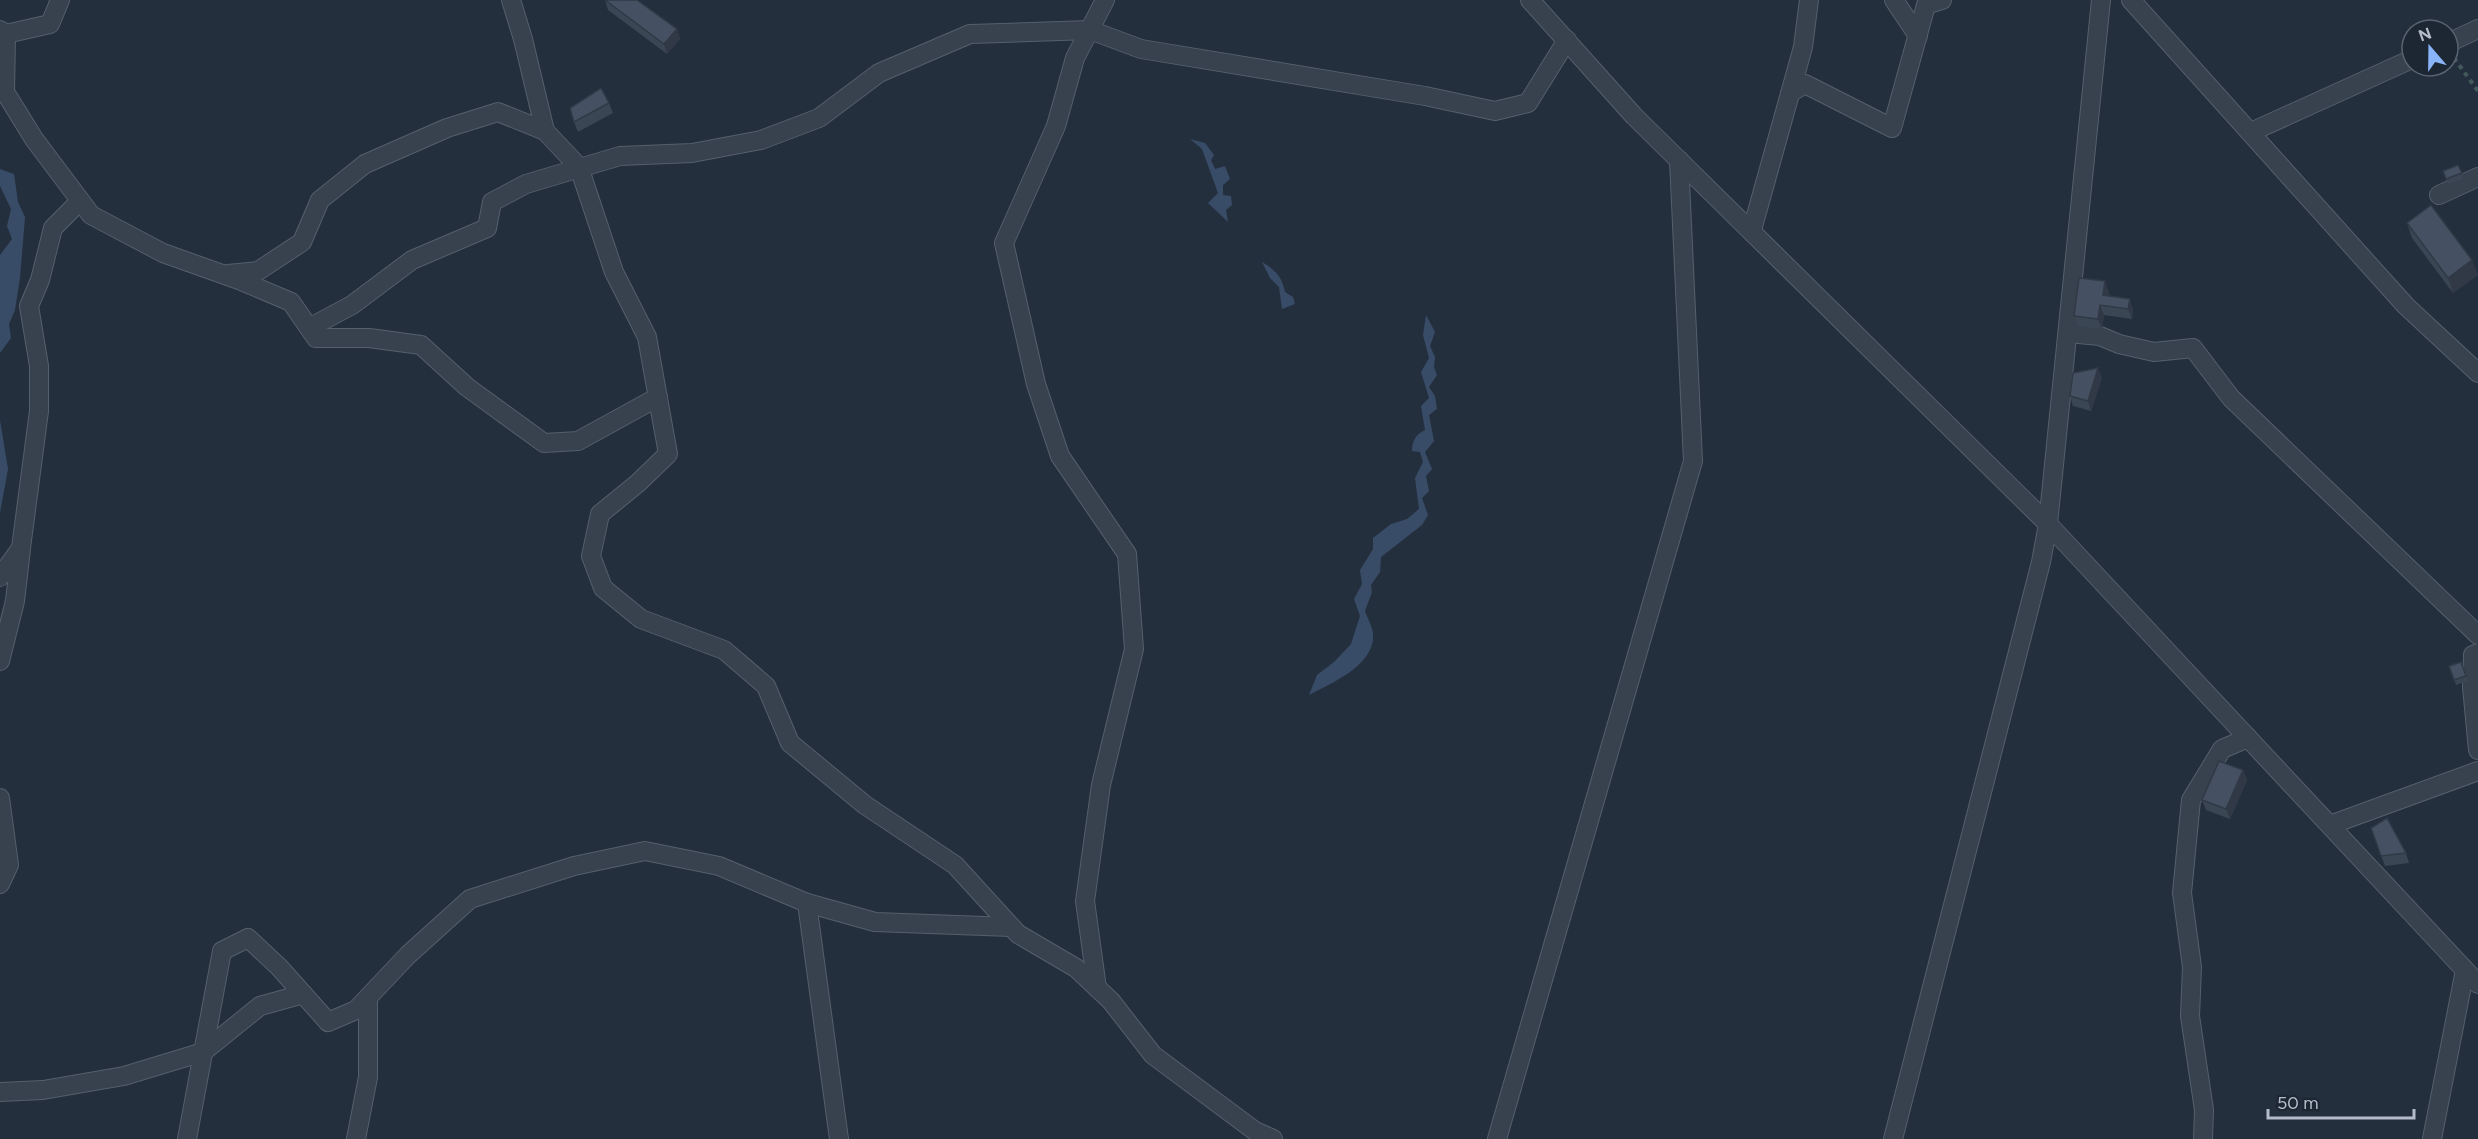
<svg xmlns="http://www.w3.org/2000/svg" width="2478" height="1139" viewBox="0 0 2478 1139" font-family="Figtree,sans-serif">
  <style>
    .water { fill: #394c67 }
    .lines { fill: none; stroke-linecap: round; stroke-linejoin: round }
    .street-casing { stroke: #565f6c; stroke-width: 20 }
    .path { stroke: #44595c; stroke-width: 4; stroke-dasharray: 4.5 4.5; stroke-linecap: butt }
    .street { stroke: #38414e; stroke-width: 18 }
    .wall { fill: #3b4654 }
    .shaded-wall { fill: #303945 }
    .building { fill: #455162; stroke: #303945; stroke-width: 1.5 }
  </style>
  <rect width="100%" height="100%" fill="#242f3e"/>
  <!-- water -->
  <g class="water">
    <polygon points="1190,139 1205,143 1214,155 1211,160 1215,169 1225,166 1230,179 1223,185 1223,195 1231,196 1232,205 1226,210 1228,222 1208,203 1218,193 1202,149"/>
    <polygon points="0,169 14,174 18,202 25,217 20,278 15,310 9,324 11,338 0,353 0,255 12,239 7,226 11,209 0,186"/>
    <path d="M1262,262C1276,270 1282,277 1285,292L1293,297L1295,304L1282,309L1279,287L1270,278Z"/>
    <path d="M1426,315L1435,332L1430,346L1435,357L1434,367L1437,375L1429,387L1435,396L1437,409L1429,415L1434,441L1425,452L1432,469L1426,476L1429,491L1422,498L1428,515L1422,525L1381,557L1380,572L1371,585L1372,592L1365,611C1367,617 1372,626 1373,633C1376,665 1332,683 1309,695L1317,675L1334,662L1351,644L1360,616L1354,599L1362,584L1360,570L1373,549V538L1391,524L1407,519L1419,509L1415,478L1423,462L1420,452L1412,451C1412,441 1416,434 1425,430L1421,406L1429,398L1421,372L1429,358L1423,335Z"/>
    <polygon points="0,420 8,469 0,513"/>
  </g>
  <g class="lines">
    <!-- street casing -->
    <g class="street-casing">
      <g id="street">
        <polyline points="511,0 523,39 545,131 579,167 614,272 647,337 668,454 638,483 600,514 591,556 603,588 641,619 724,650 766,686 790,743 865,805 955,865 1018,934 1076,968 1111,1001 1153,1055 1255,1131 1273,1139"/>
        <polyline points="1530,0 1634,116 2048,524 2478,984"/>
        <polyline points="1894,0 1918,36"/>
        <polyline points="2131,0 2406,306 2478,373"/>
        <polyline points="0,30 6,34 50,24 60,0"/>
        <polyline points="6,34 5,92 34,139 91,215 163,253 239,280 291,302 316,338 369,338 421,345 467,387 544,443 578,441 658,397"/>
        <polyline points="2448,43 2478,29"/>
        <polyline points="1790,93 1805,84 1892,128 1926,5 1942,0"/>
        <polyline points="2251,132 2412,59"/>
        <polyline points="2439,195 2478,177"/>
        <polyline points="1752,230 1803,47 1809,0"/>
        <polyline points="228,274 258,271 302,242 320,200 365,164 447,128 498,112 545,131"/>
        <polyline points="309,328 352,305 412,260 487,228 492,202 526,184 620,156 692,153 761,140 819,118 879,73 970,34 1090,30 1141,49 1425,96 1495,111 1528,103 1567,40"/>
        <polyline points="2068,333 2100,336 2119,344 2154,352 2193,348 2231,398 2478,635"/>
        <polyline points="0,577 21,548 39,411 39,366 29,306 40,280 53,228 80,201"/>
        <polyline points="2478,653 2473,655 2472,687 2478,750"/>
        <polyline points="0,661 15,601 21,549"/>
        <polyline points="0,798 9,865 0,884"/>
        <polyline points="2330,825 2478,771"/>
        <polyline points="807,903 839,1139"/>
        <polyline points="1097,988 1085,901 1101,785 1134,649 1127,554 1060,456 1036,384 1004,243 1056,126 1075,58 1105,0"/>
        <polyline points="0,1092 43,1090 124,1076 203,1052 260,1006 303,994"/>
        <polyline points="187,1139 222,951 248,938 279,967 328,1022 356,1010 408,955 470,899 574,866 645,851 719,866 807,903 875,922 1011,927"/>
        <polyline points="356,1139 368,1077 368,998"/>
        <polyline points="1497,1139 1693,461 1679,160"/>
        <polyline points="1893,1139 2041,562 2048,524 2101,0"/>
        <polyline points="2203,1139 2204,1110 2190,1016 2192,967 2182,893 2191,800 2222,749 2248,738"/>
        <polyline points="2432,1139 2465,970"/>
      </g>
    </g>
    <!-- path -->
    <polyline class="path" points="2454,58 2478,91"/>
    <!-- street -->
    <use href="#street" class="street"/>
  </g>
  <!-- wall -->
  <g class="wall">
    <polygon points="605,0 677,29 680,39 667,54 608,10"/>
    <polygon points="609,103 613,113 578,132 574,122"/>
    <polygon points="2443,171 2462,173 2463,179 2448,184"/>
    <polygon points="2407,223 2478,275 2453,293 2412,238"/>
    <polygon points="2109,292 2108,296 2133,309 2132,319 2104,315 2102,329 2078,326 2074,316"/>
    <polygon points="2102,378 2091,411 2073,406 2070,396"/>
    <polygon points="2461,662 2468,681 2456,685 2449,666"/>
    <polygon points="2243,770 2247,780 2230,819 2206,810 2202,800"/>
    <polygon points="2371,828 2406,853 2409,863 2385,866"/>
  </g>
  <!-- shaded-wall -->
  <g class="shaded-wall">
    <polygon points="677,29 680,39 667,54 664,44"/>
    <polygon points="2472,260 2478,275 2453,293 2448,278"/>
    <polygon points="2105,281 2109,292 2107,305 2103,295"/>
    <polygon points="2130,299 2133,309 2132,319 2128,309"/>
    <polygon points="2100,305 2104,315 2102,329 2098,319"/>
    <polygon points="2098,368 2102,378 2091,411 2088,401"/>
    <polygon points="2243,770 2247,780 2230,819 2226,809"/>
  </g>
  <!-- building -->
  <g class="building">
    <polygon points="605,0 637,0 677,29 664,44"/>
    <polygon points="601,88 609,103 574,122 570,108"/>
    <polygon points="2458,165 2462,173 2446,179 2443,171"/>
    <polygon points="2431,205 2472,260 2448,278 2407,223"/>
    <polygon points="2079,278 2105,281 2103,295 2130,299 2128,309 2100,305 2098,319 2074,316"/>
    <polygon points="2098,368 2088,401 2070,396 2073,373"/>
    <polygon points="2461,662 2466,676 2454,680 2449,666"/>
    <polygon points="2219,761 2243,770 2226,809 2202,800"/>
    <polygon points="2387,818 2406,853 2381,856 2371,828"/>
  </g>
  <!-- north arrow -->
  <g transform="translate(2430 48) rotate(340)"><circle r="28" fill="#1d2633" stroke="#59626f" stroke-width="1.5"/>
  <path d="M0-4.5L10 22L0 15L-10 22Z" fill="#8ab4f8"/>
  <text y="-9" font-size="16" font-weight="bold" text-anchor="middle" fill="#b4bcc9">N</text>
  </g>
  <!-- scale -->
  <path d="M2268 1109v9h146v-9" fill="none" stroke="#b4bcc9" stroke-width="3"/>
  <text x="2277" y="1109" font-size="18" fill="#b4bcc9" stroke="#1d2633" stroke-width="4.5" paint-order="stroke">50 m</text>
</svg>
